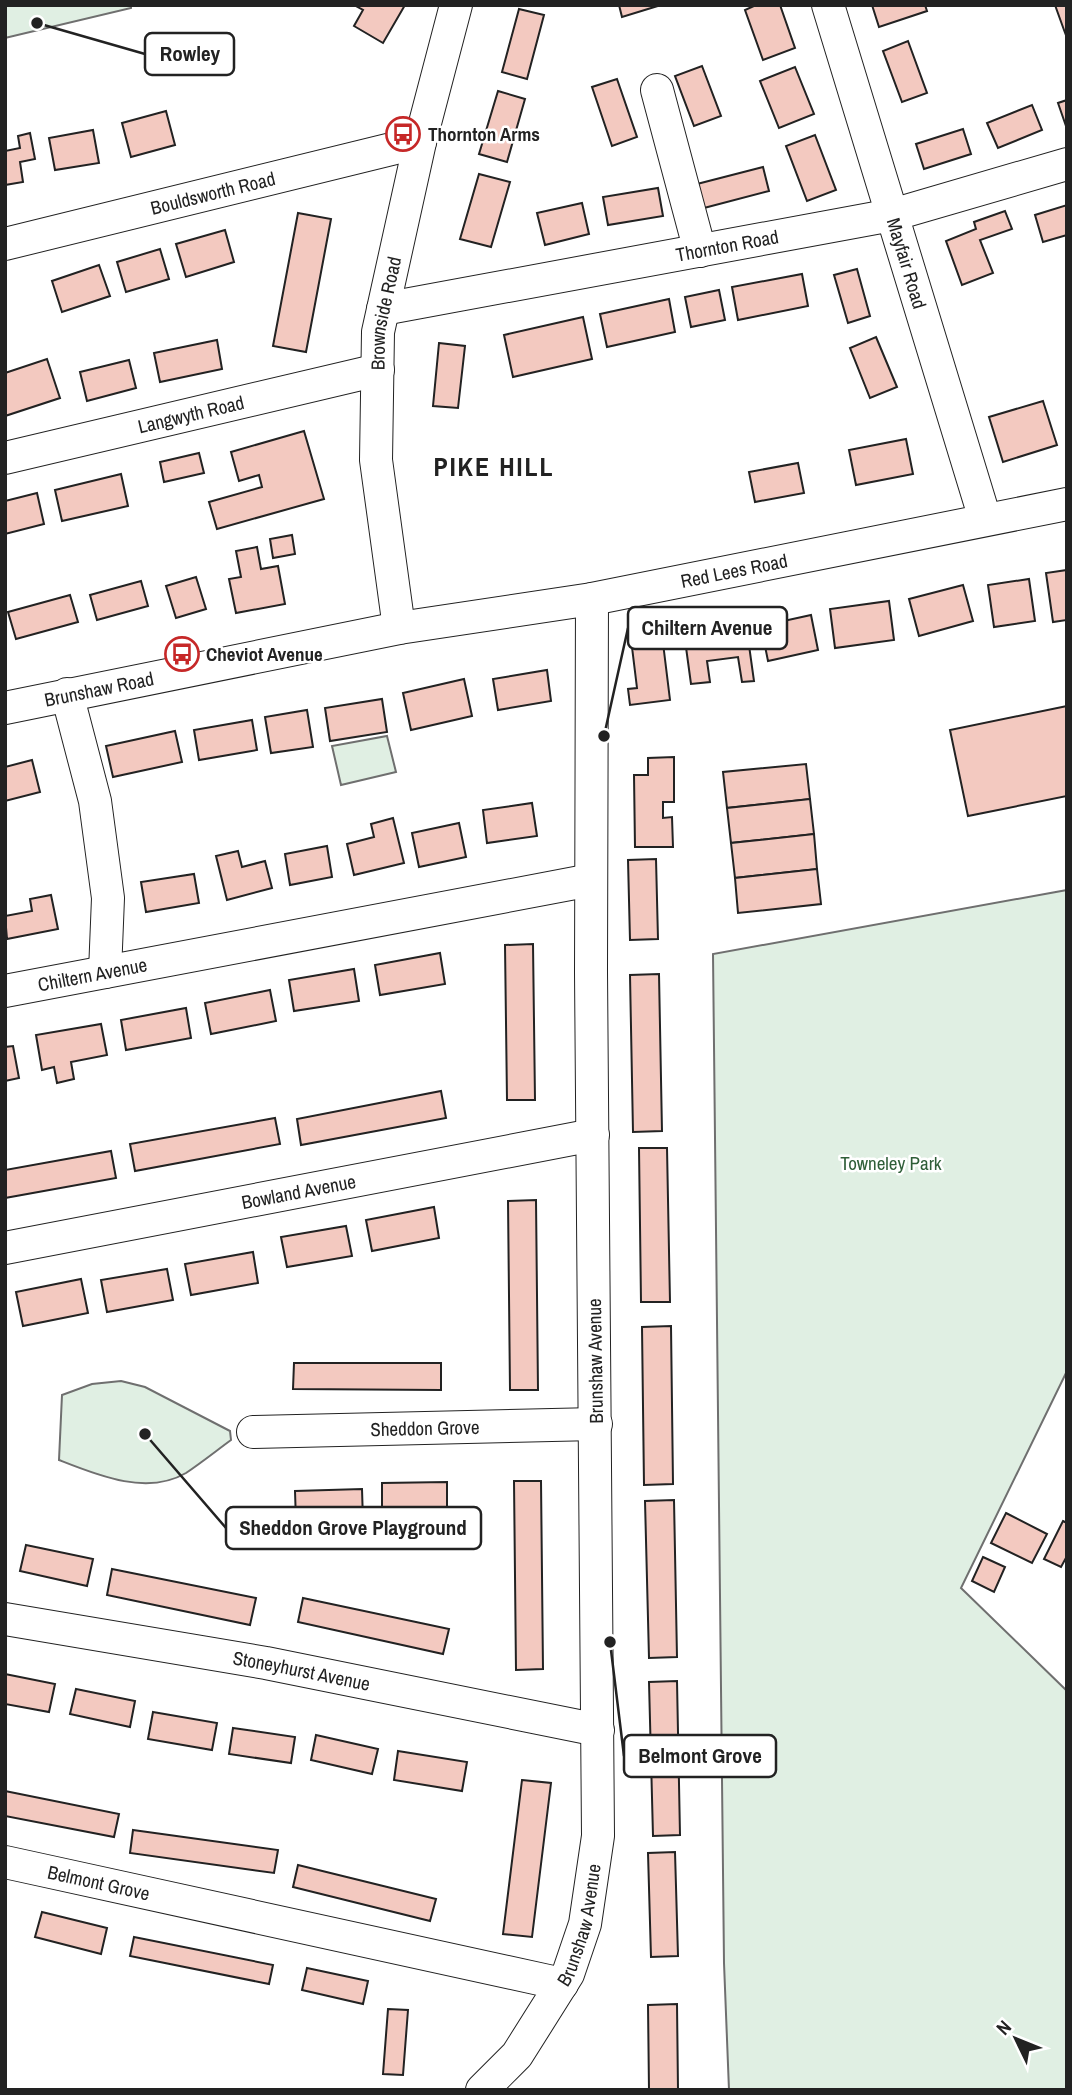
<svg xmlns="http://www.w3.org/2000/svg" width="1072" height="2095" viewBox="0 0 1072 2095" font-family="'Archivo Narrow',sans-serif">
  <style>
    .green { fill: #e0efe3; stroke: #6f6f6f; stroke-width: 2 }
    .building { fill: #f3c9c0; stroke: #222; stroke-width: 2 }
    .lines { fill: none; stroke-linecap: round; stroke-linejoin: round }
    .minor-casing { stroke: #222; stroke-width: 34 }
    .minor { stroke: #fff; stroke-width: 32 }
    .labels { text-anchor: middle; stroke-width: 5; stroke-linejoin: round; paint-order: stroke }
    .poi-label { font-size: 19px; font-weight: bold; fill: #222; stroke: #fff; text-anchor: start }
    .street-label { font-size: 19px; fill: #222; stroke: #fff }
    .park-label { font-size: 19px; fill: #2f5e38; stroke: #fff }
    .district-label { font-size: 26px; font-weight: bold; letter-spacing: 2px; fill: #222; stroke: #fff }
    .leader { fill: none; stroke: #222; stroke-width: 2.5 }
    .callout-dot { fill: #222; stroke: #fff; stroke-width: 2.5 }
    .callout { fill: #fff; stroke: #222; stroke-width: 2.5 }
    .callout-label { font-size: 21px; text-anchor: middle; font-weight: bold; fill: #222 }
  </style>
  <rect width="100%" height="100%" fill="#fff"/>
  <!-- green -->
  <g class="green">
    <polygon points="5,5 131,5 131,8 5,38"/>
    <polygon points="387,736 396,772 341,785 332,746"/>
    <polygon points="1067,890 1067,1371 961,1588 1067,1691 1067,2090 729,2090 724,1963 713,954"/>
    <path d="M121,1381L145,1387L230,1431L231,1440C216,1451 201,1463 186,1473C147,1496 97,1475 59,1460L62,1395L92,1384Z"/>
  </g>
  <!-- building -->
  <g class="building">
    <polygon points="354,5 405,5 383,43 354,26 363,10"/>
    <polygon points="619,5 661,5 622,17"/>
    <polygon points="756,5 780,5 795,48 763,60 745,10"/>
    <polygon points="872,5 925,5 927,11 879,27"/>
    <polygon points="1055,5 1067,5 1067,38 1064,30"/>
    <polygon points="519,9 544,15 527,79 502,72"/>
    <polygon points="908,41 927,93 902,102 883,51"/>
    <polygon points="702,66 721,116 694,126 675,76"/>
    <polygon points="795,67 814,114 779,128 760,81"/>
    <polygon points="617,79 637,137 612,146 592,87"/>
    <polygon points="498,91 525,99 507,162 479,154"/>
    <polygon points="1067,100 1067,129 1058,103"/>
    <polygon points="1032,105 1042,130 998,148 987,123"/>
    <polygon points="166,111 175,145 131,157 122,123"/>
    <polygon points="963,129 971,154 924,169 916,144"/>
    <polygon points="93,130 99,163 55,170 49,138"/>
    <polygon points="30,133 35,159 20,162 23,182 5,185 5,151 20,148 18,136"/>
    <polygon points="815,135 836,190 807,201 786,146"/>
    <polygon points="763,167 769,191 704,208 697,184"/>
    <polygon points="479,174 510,182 491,247 460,239"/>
    <polygon points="658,188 663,216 608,225 603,197"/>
    <polygon points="582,203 589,234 545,245 537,213"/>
    <polygon points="1067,205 1067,235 1043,242 1035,215"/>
    <polygon points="1005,211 1012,229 980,240 993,273 962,285 946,241 976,229 974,222"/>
    <polygon points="298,213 331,219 306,352 273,346"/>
    <polygon points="225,230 234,262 186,277 176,244"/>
    <polygon points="160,249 169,279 126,292 117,262"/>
    <polygon points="99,265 110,296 62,312 52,281"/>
    <polygon points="857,269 870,316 848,323 834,275"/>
    <polygon points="802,274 808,306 738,320 732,287"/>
    <polygon points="719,290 725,320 691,327 685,297"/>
    <polygon points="669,299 675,332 607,347 600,314"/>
    <polygon points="583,317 592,359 513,377 504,335"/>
    <polygon points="876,337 897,387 870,398 850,348"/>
    <polygon points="217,340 222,369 160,382 154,353"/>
    <polygon points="439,343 465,346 458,408 433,406"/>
    <polygon points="47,359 60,398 5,416 5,373"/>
    <polygon points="129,360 136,388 87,401 80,372"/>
    <polygon points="1043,401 1057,445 1003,462 989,417"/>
    <polygon points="304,431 324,499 217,529 209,502 262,487 259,475 239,481 231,452"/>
    <polygon points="906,439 913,474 856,485 849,450"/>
    <polygon points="199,453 204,473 164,482 160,462"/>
    <polygon points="798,463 804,493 755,502 749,472"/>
    <polygon points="121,474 128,506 62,521 55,490"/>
    <polygon points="37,493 44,524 5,534 5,501"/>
    <polygon points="292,535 295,554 273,558 270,539"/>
    <polygon points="257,547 261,569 278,566 285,604 236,613 229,579 241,577 236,551"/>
    <polygon points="1067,570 1067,620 1053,622 1046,573"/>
    <polygon points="196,577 206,609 176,618 166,586"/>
    <polygon points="1029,579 1035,621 994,627 988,585"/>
    <polygon points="141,581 148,606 97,620 90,595"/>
    <polygon points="963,585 973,621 919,636 909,599"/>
    <polygon points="70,595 78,622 16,639 8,612"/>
    <polygon points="889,601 894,640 835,648 830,609"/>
    <polygon points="811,615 818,650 768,661 761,626"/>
    <polygon points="747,631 754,681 742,682 738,657 707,661 710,682 691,684 685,640"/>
    <polygon points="663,643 670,700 630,705 628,689 637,688 632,647"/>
    <polygon points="547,670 551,701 498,710 493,679"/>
    <polygon points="464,679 472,716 411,730 403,693"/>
    <polygon points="382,699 387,732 330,741 325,708"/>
    <polygon points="1067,706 1067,796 968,816 950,730"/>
    <polygon points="307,710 313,747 271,753 265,717"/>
    <polygon points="252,720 257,750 199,760 194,730"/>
    <polygon points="175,731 182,762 113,777 106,746"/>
    <polygon points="674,757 674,802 663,802 663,818 672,817 673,847 635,847 634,775 648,775 648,758"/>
    <polygon points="32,760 40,792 5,801 5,767"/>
    <polygon points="806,764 810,799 727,808 723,772"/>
    <polygon points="810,799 814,834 731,843 727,808"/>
    <polygon points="532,803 537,836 487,843 483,810"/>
    <polygon points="393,818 404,863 354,875 347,844 374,837 371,824"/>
    <polygon points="459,823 466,857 419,867 412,833"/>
    <polygon points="814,834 817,869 735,878 731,843"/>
    <polygon points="327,846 332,877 290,885 285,854"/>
    <polygon points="238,851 242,867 265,861 272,888 227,900 216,856"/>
    <polygon points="656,859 658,939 630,940 628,860"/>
    <polygon points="817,869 821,904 738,913 735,878"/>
    <polygon points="194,874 199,903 146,912 141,882"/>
    <polygon points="51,895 58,929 7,939 5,916 32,911 30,899"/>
    <polygon points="533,944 535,1100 507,1100 505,945"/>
    <polygon points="440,953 445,984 380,995 375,965"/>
    <polygon points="354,969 359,1001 294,1011 289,980"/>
    <polygon points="659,974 662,1131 633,1132 630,975"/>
    <polygon points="270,990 276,1021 211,1034 205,1003"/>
    <polygon points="186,1008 191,1038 126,1050 121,1020"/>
    <polygon points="101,1024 107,1055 71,1062 74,1079 57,1083 54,1067 42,1070 36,1035"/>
    <polygon points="13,1046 19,1078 5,1081 5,1047"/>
    <polygon points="441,1091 446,1118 301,1145 297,1119"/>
    <polygon points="275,1118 280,1144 135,1171 130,1144"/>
    <polygon points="639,1148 667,1148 670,1302 641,1302"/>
    <polygon points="111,1151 116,1178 5,1198 5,1170"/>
    <polygon points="536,1200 538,1390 510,1390 508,1201"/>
    <polygon points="434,1207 439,1238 372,1251 366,1220"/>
    <polygon points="346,1226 352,1256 287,1267 281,1237"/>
    <polygon points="253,1252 258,1283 191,1295 185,1264"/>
    <polygon points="167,1269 173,1300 107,1312 101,1280"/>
    <polygon points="81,1279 88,1313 23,1326 16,1292"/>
    <polygon points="671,1326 673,1484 644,1485 642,1327"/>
    <polygon points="294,1363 441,1363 441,1390 293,1389"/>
    <polygon points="514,1481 541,1481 543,1669 516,1670"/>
    <polygon points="447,1482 447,1514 382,1513 382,1483"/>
    <polygon points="362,1489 363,1521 296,1522 295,1491"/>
    <polygon points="674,1500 677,1657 649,1658 645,1501"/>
    <polygon points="1006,1513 1047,1534 1032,1563 991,1543"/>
    <polygon points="1063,1521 1067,1523 1067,1556 1061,1567 1044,1559"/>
    <polygon points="26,1545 93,1559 87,1586 20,1571"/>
    <polygon points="983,1557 1005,1567 994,1592 972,1581"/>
    <polygon points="112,1569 256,1598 250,1625 107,1595"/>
    <polygon points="303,1598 449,1629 443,1654 298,1622"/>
    <polygon points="5,1674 55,1684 49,1712 5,1704"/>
    <polygon points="677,1681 680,1835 653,1836 649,1682"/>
    <polygon points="76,1689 135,1701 130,1727 70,1714"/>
    <polygon points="153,1712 217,1723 212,1750 148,1739"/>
    <polygon points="233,1728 295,1737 291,1763 229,1754"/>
    <polygon points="316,1735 378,1749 372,1774 311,1760"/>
    <polygon points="398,1751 467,1762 462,1791 394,1780"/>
    <polygon points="522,1780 551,1783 532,1937 503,1934"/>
    <polygon points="5,1791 119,1814 114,1837 5,1816"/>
    <polygon points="133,1830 278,1850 274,1873 130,1853"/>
    <polygon points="675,1852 678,1956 651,1957 648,1853"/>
    <polygon points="298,1865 436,1899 430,1921 293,1887"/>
    <polygon points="42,1912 107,1928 101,1954 35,1937"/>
    <polygon points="134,1937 273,1965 269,1984 130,1956"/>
    <polygon points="307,1968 368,1981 363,2004 302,1990"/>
    <polygon points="677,2004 678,2090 649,2090 648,2005"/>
    <polygon points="388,2009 408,2010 403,2075 383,2074"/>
  </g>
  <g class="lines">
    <!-- minor casing -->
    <g class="minor-casing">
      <g id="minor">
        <path id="s1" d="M828,5L985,519"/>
        <polyline points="657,90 700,251"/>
        <path id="s2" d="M5,244L420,142"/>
        <path id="s3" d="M383,309L892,215L1067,164"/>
        <path id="s4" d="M5,458L378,370"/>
        <path id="s5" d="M399,628L376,460L378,332L420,142L456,5"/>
        <polyline points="67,694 95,801 108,898 105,972"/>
        <path id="s6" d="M5,708L399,628L592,599L1067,504"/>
        <path id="s7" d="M5,991L591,880"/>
        <path id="s8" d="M5,1248L593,1135"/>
        <path id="s9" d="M253,1432L596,1424"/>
        <path id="s10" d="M5,1619L266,1663L598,1730"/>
        <path id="s11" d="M5,1862L562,1984"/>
        <path id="s12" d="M482,2090L517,2055L568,1974L585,1924L598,1836L591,972L592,599"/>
      </g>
    </g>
    <!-- minor -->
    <use href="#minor" class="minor"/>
  </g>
  <!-- icons -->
  <defs>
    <g id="bus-ring" transform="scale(1.75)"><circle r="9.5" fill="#fff" stroke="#c62828" stroke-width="1.5"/><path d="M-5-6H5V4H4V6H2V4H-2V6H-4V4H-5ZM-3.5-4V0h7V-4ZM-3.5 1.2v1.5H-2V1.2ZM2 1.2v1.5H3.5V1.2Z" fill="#c62828"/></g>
  </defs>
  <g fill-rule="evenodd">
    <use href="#bus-ring" x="403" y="134"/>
    <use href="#bus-ring" x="182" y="654"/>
  </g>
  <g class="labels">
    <!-- poi labels -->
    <g class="poi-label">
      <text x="428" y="141">Thornton Arms</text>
      <text x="206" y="661">Cheviot Avenue</text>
    </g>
    <!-- street labels -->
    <g class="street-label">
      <text dy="7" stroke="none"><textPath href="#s2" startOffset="214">Bouldsworth Road</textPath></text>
      <text dy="7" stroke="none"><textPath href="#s3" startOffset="350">Thornton Road</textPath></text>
      <text dy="7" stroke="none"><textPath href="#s1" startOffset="270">Mayfair Road</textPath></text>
      <text dy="7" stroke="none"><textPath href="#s5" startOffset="317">Brownside Road</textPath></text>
      <text dy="7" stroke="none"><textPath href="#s4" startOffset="191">Langwyth Road</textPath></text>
      <text dy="7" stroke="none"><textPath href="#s6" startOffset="742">Red Lees Road</textPath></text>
      <text dy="7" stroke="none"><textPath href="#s6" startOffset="96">Brunshaw Road</textPath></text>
      <text dy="7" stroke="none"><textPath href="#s7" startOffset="89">Chiltern Avenue</textPath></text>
      <text dy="7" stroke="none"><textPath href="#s8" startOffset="299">Bowland Avenue</textPath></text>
      <text transform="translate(595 1361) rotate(-91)" y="7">Brunshaw Avenue</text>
      <text dy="7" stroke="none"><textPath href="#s9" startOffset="172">Sheddon Grove</textPath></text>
      <text dy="7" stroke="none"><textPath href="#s10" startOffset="301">Stoneyhurst Avenue</textPath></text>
      <text dy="7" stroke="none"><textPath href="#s11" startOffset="96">Belmont Grove</textPath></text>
      <text dy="7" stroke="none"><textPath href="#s12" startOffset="196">Brunshaw Avenue</textPath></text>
    </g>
    <!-- park labels -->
    <g class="park-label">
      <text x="891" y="1170">Towneley Park</text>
    </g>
    <!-- district labels -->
    <g class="district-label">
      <text x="494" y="476">PIKE HILL</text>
    </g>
  </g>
  <!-- callouts -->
  <path class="leader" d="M37 23L145 54M604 736L628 628M145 1434L226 1528M610 1642L624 1756"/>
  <g class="callout-dot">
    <circle cx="37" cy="23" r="7"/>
    <circle cx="604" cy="736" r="7"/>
    <circle cx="145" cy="1434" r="7"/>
    <circle cx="610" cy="1642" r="7"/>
  </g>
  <g class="callout">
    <rect x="145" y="33" width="89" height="42" rx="7"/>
    <rect x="628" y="607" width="159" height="42" rx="7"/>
    <rect x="226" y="1507" width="255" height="42" rx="7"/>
    <rect x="624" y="1735" width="152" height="42" rx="7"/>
  </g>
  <g class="callout-label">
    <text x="190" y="61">Rowley</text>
    <text x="707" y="635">Chiltern Avenue</text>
    <text x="353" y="1535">Sheddon Grove Playground</text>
    <text x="700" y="1763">Belmont Grove</text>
  </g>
  <!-- border -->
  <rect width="1072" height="2095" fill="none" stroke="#222222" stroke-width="14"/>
  <!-- north arrow -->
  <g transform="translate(1016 2039) rotate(313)" stroke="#ffffff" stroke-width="5" paint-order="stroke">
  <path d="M0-5L12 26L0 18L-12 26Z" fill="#222222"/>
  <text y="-10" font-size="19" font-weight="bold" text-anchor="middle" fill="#222222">N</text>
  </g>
</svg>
